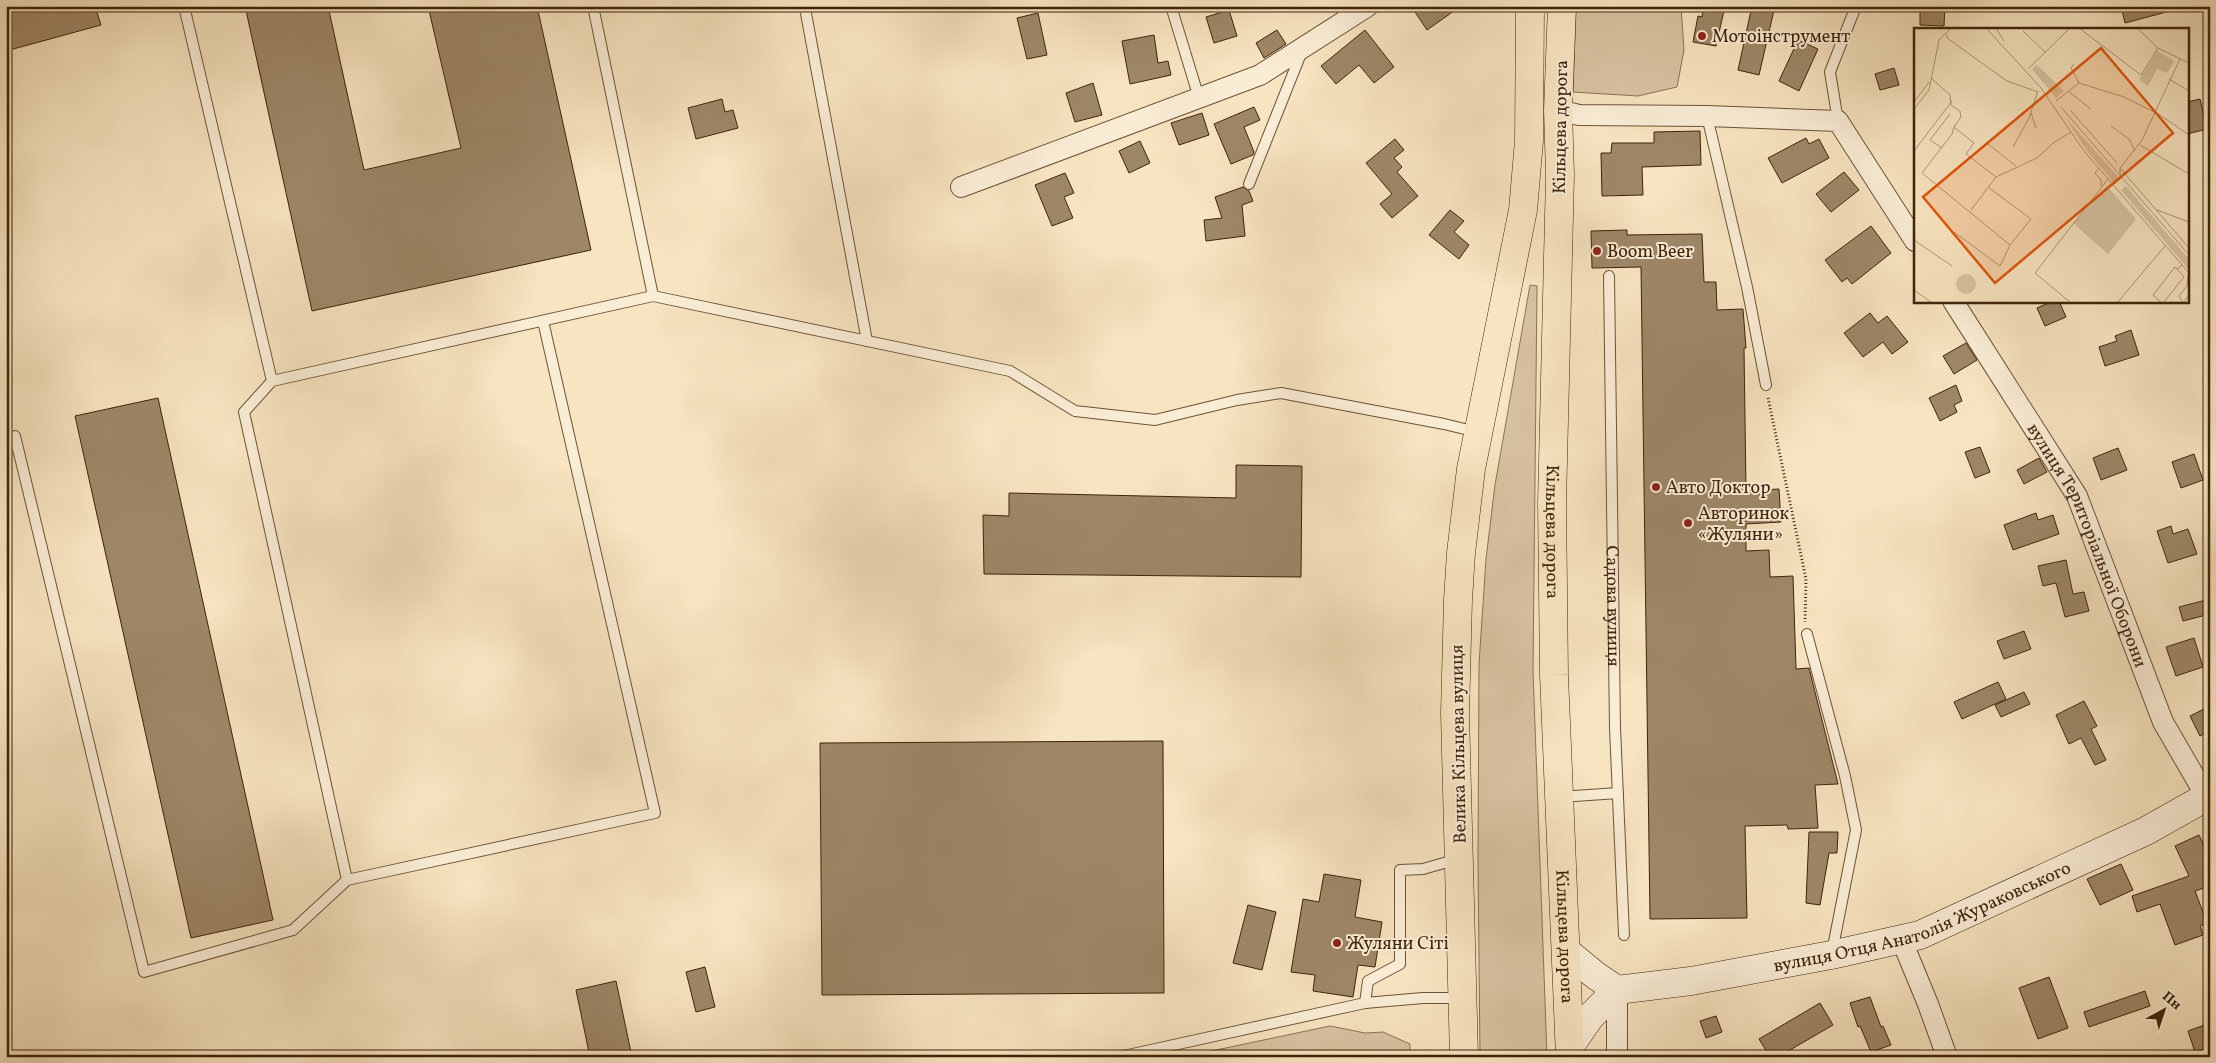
<svg xmlns="http://www.w3.org/2000/svg" width="2216" height="1063" viewBox="0 0 2216 1063" font-family="Vollkorn,serif">
  <style>
    .green { fill: #d8c3a1; stroke: #8b7355 }
    .building { fill: #9e8768; stroke: #3e2309 }
    .lines { fill: none; stroke-linecap: round; stroke-linejoin: round }
    .lane-casing { stroke: #6c5337; stroke-width: 12 }
    .street-casing { stroke: #6c5337; stroke-width: 22 }
    .secondary-casing { stroke: #3e2309; stroke-width: 29 }
    .highway-casing { stroke: #3e2309; stroke-width: 29 }
    .path { stroke: #3e2309; stroke-width: 3; stroke-dasharray: 1 2.5; stroke-linecap: butt }
    .lane { stroke: #faedd6; stroke-width: 10 }
    .street { stroke: #faedd6; stroke-width: 20 }
    .secondary { stroke: #faedd6; stroke-width: 28 }
    .highway { stroke: #f7e4c0; stroke-width: 28 }
    .poi-dot { fill: #8f2418; stroke: #faedd6; stroke-width: 2 }
    .labels { text-anchor: middle; stroke-width: 4; stroke-linejoin: round; paint-order: stroke }
    .poi-label { font-size: 18px; fill: #3e2309; stroke: #faedd6; text-anchor: start }
    .street-label { font-size: 18px; fill: #3e2309; stroke: #faedd6 }
    .inset-road { fill: none; stroke: #ad9777; stroke-width: 1 }
    .view { fill: #e0560c; fill-opacity: 0.15; stroke: #e0560c; stroke-width: 2.5 }
    .inset-edge { fill: none; stroke: #3e2309; stroke-width: 2.5 }
  </style>
  <rect width="100%" height="100%" fill="#f7e4c0"/>
  <filter id="stains"><feTurbulence type="fractalNoise" baseFrequency=".004" numOctaves="4"/><feColorMatrix values="0 0 0 0 .2 0 0 0 0 .09 0 0 0 0 .02 0 0 0 .5 -.17"/></filter>
  <radialGradient id="worn" r=".72"><stop offset=".6" stop-color="#630" stop-opacity="0"/><stop offset="1" stop-color="#630" stop-opacity=".3"/></radialGradient>
  <!-- green -->
  <g class="green">
    <polygon points="1576,6 1681,6 1684,50 1677,87 1638,96 1573,92"/>
    <polygon points="1530,285 1537,286 1533,670 1547,1057 1480,1057 1478,860 1479,664 1486,559 1495,485"/>
    <polygon points="1330,1026 1365,1033 1383,1032 1410,1044 1410,1057 1183,1057"/>
  </g>
  <!-- building -->
  <g class="building">
    <polygon points="6,6 95,6 101,25 6,51"/>
    <polygon points="245,6 328,6 364,170 461,148 428,6 537,6 591,250 312,311"/>
    <polygon points="1411,6 1461,6 1427,30"/>
    <polygon points="1703,6 1725,6 1716,46 1693,42 1698,16 1702,17"/>
    <polygon points="1752,6 1775,6 1759,75 1738,70"/>
    <polygon points="1920,6 1945,6 1944,26 1920,25"/>
    <polygon points="2121,6 2169,6 2170,11 2125,23"/>
    <polygon points="1229,10 1237,36 1214,43 1206,17"/>
    <polygon points="1038,13 1047,55 1027,59 1017,18"/>
    <polygon points="1277,30 1286,44 1264,58 1256,43"/>
    <polygon points="1365,30 1394,67 1374,83 1359,65 1336,84 1321,66"/>
    <polygon points="1154,35 1158,63 1168,61 1171,75 1130,84 1122,41"/>
    <polygon points="1798,40 1818,49 1799,91 1779,81"/>
    <polygon points="1894,68 1899,85 1880,90 1875,74"/>
    <polygon points="1093,83 1102,115 1075,122 1066,93"/>
    <polygon points="722,99 725,112 733,110 738,128 696,139 688,108"/>
    <polygon points="2200,99 2207,129 2187,134 2187,102"/>
    <polygon points="1254,107 1260,120 1244,127 1254,152 1253,155 1231,164 1214,124"/>
    <polygon points="1202,113 1209,135 1179,145 1171,123"/>
    <polygon points="1700,131 1701,165 1642,167 1643,195 1602,196 1601,153 1611,153 1612,143 1654,143 1654,132"/>
    <polygon points="1806,138 1809,144 1819,139 1829,158 1782,183 1768,158"/>
    <polygon points="1395,139 1404,150 1394,158 1402,167 1397,172 1418,196 1392,218 1380,204 1392,194 1366,163"/>
    <polygon points="1140,141 1150,163 1129,173 1119,151"/>
    <polygon points="1844,172 1859,190 1831,212 1816,194"/>
    <polygon points="1065,173 1074,193 1064,197 1073,218 1052,226 1035,185"/>
    <polygon points="1243,187 1249,191 1253,201 1242,205 1245,236 1206,241 1204,220 1222,218 1215,197"/>
    <polygon points="1450,210 1464,221 1454,232 1469,245 1459,259 1429,235"/>
    <polygon points="1871,226 1891,253 1852,284 1847,278 1842,282 1825,260"/>
    <polygon points="1627,230 1627,235 1702,234 1704,282 1716,282 1717,310 1743,309 1746,348 1744,348 1746,491 1779,489 1781,522 1746,524 1746,551 1769,550 1770,577 1793,576 1796,669 1809,668 1838,784 1815,785 1818,828 1788,829 1787,825 1745,826 1747,918 1650,919 1641,267 1592,268 1591,231"/>
    <polygon points="2053,301 2059,301 2066,317 2045,326 2037,308"/>
    <polygon points="1870,313 1878,323 1887,316 1908,342 1892,354 1883,342 1863,357 1844,333"/>
    <polygon points="2131,330 2139,355 2105,366 2099,347 2117,341 2115,336"/>
    <polygon points="1966,343 1977,360 1954,374 1943,356"/>
    <polygon points="1956,385 1962,401 1954,405 1957,412 1940,421 1929,398"/>
    <polygon points="158,398 273,920 191,938 75,416"/>
    <polygon points="1980,447 1990,472 1975,478 1965,452"/>
    <polygon points="2118,448 2127,470 2101,480 2093,458"/>
    <polygon points="2194,454 2203,480 2181,488 2172,462"/>
    <polygon points="2039,458 2047,472 2024,484 2017,470"/>
    <polygon points="1236,465 1302,466 1301,577 984,574 983,515 1009,516 1009,493 1236,498"/>
    <polygon points="2036,513 2038,520 2053,515 2059,534 2013,550 2004,525"/>
    <polygon points="2171,526 2173,534 2188,529 2197,554 2168,563 2157,531"/>
    <polygon points="2066,560 2073,594 2084,592 2089,611 2065,617 2056,583 2043,586 2038,566"/>
    <polygon points="2210,599 2210,614 2183,621 2179,607"/>
    <polygon points="2024,631 2031,649 2004,659 1997,641"/>
    <polygon points="2194,638 2203,667 2176,676 2166,647"/>
    <polygon points="1998,682 2006,699 1962,719 1954,702"/>
    <polygon points="2024,692 2030,704 2001,717 1995,705"/>
    <polygon points="2084,701 2097,726 2091,729 2106,760 2095,765 2081,738 2069,744 2056,715"/>
    <polygon points="2210,706 2210,731 2200,736 2190,716"/>
    <polygon points="1163,741 1164,993 822,995 820,743"/>
    <polygon points="1809,832 1838,832 1837,853 1829,853 1820,905 1806,903"/>
    <polygon points="2199,835 2210,859 2210,886 2195,891 2207,923 2200,926 2203,935 2175,945 2160,904 2137,912 2132,896 2189,876 2175,846"/>
    <polygon points="2121,864 2133,890 2100,905 2087,879"/>
    <polygon points="1324,874 1361,880 1355,917 1382,922 1375,967 1358,965 1353,997 1313,991 1315,975 1291,972 1303,899 1319,902"/>
    <polygon points="1248,905 1276,912 1262,970 1233,963"/>
    <polygon points="705,967 715,1007 696,1012 686,972"/>
    <polygon points="2049,977 2068,1028 2038,1039 2019,988"/>
    <polygon points="616,981 632,1057 590,1057 576,990"/>
    <polygon points="2145,991 2150,1006 2089,1027 2084,1012"/>
    <polygon points="1870,997 1881,1027 1883,1026 1891,1045 1871,1052 1860,1026 1858,1027 1850,1003"/>
    <polygon points="1820,1003 1833,1025 1778,1057 1770,1057 1759,1039"/>
    <polygon points="1716,1016 1722,1032 1706,1038 1700,1021"/>
    <polygon points="2210,1023 2210,1047 2195,1052 2188,1031"/>
  </g>
  <g class="lines">
    <!-- lane casing -->
    <g class="lane-casing">
      <g id="lane">
        <polyline points="184,6 272,381"/>
        <polyline points="593,6 653,296 1010,371 1075,411 1155,420 1237,400 1281,393 1444,424 1477,432"/>
        <polyline points="1171,6 1199,98"/>
        <polyline points="805,8 867,341"/>
        <polyline points="1707,116 1747,287 1766,385"/>
        <polyline points="1838,121 1830,72 1856,6"/>
        <polyline points="1249,184 1302,51"/>
        <path id="s1" d="M1609,276L1615,728L1624,935"/>
        <polyline points="15,436 144,972 293,930 347,880 655,813 543,321"/>
        <polyline points="1807,634 1845,776 1856,830 1832,952"/>
        <polyline points="1560,797 1618,793"/>
        <polyline points="347,880 244,412 272,381 653,296"/>
        <polyline points="1365,1003 1368,981 1400,964 1400,870 1423,869 1458,859"/>
        <polyline points="1119,1057 1365,1003 1423,998 1462,998"/>
      </g>
    </g>
    <!-- street casing -->
    <g class="street-casing">
      <g id="street">
        <polyline points="1558,110 1579,115 1707,116 1838,121 1915,241"/>
        <polyline points="961,187 1260,75 1368,6"/>
        <path id="s2" d="M1953,301L2077,496L2163,722L2210,803"/>
        <polyline points="1902,941 1928,1004 1947,1057"/>
        <polyline points="1617,1057 1617,990"/>
      </g>
    </g>
    <!-- secondary casing -->
    <g class="secondary-casing">
      <g id="secondary">
        <polyline points="1567,952 1595,975 1617,990"/>
        <path id="s3" d="M1570,1046L1590,1017L1617,990L1691,981L1831,955L1920,935L2146,831L2210,795"/>
      </g>
    </g>
    <!-- highway casing -->
    <g class="highway-casing">
      <g id="highway">
        <path id="s4" d="M1562,6L1558,110L1560,175L1552,503L1554,675L1570,1057"/>
        <polyline points="1464,1057 1455,713 1458,600 1461,553 1471,469 1523,210 1529,141 1530,6"/>
      </g>
    </g>
    <!-- path -->
    <polyline class="path" points="1768,398 1806,579 1805,622"/>
    <!-- lane -->
    <use href="#lane" class="lane"/>
    <!-- street -->
    <use href="#street" class="street"/>
    <!-- secondary -->
    <use href="#secondary" class="secondary"/>
    <!-- highway -->
    <use href="#highway" class="highway"/>
  </g>
  <!-- markers -->
  <g class="poi-dot">
    <circle cx="1702" cy="36" r="5"/>
    <circle cx="1597" cy="251" r="5"/>
    <circle cx="1656" cy="487" r="5"/>
    <circle cx="1688" cy="523" r="5"/>
    <circle cx="1337" cy="943" r="5"/>
  </g>
  <g class="labels">
    <!-- poi labels -->
    <g class="poi-label">
      <text x="1712" y="42">Мотоінструмент</text>
      <text x="1607" y="257">Boom Beer</text>
      <text x="1666" y="493">Авто Доктор</text>
      <text x="1698" y="519">Авторинок<tspan x="1698" dy="21">«Жуляни»</tspan></text>
      <text x="1347" y="949">Жуляни Сіті</text>
    </g>
    <!-- street labels -->
    <g class="street-label">
      <text transform="translate(1560 127) rotate(-89)" y="6">Кільцева дорога</text>
      <text dy="6" stroke="none"><textPath href="#s4" startOffset="526">Кільцева дорога</textPath></text>
      <text dy="6" stroke="none"><textPath href="#s2" startOffset="280">вулиця Територіальної Оборони</textPath></text>
      <text dy="6" stroke="none"><textPath href="#s1" startOffset="330">Садова вулиця</textPath></text>
      <text transform="translate(1458 744) rotate(-91)" y="6">Велика Кільцева вулиця</text>
      <text dy="6" stroke="none"><textPath href="#s3" startOffset="389">вулиця Отця Анатолія Жураковського</textPath></text>
      <text dy="6" stroke="none"><textPath href="#s4" startOffset="931">Кільцева дорога</textPath></text>
    </g>
  </g>
  <!-- overview -->
  <g transform="translate(1914 28)">
    <rect width="275" height="275" fill="#f7e4c0"/>
    <path d="M243,23L260,33L253,45L243,41L234,58L225,52ZM123,37L150,63L142,70L118,41ZM151,89L206,151L201,156L173,123ZM193,158L222,191L194,226L159,195ZM212,158L275,231V242L207,162ZM42 256a10 10 0 1 1 20 0a10 10 0 1 1-20 0Z" fill="#d8c3a1"/>
    <path class="inset-road" d="M72,0L127,60L170,123L275,245M82,0L90,13M165,0L227,47L244,20M223,0L244,20L275,35M109,3L132,25M33,6V10L93,53L124,64M160,36L157,40L165,55M115,40L156,0M17,50L36,67L37,77L46,83L47,89L40,99L60,115L52,126L82,149L123,130L139,115L157,104M255,51L275,63M154,63L177,81M142,73L165,55L210,69L246,87L275,107M0,74L15,54M147,79L275,227M0,81L15,62L25,12L37,0M157,83L203,135M117,85L122,100M197,98L215,111L221,123M40,99L38,106L8,145L96,217M74,116L102,138M226,117L275,146M99,119L115,90L124,63M28,120L16,112L36,86M0,123L38,73M185,140L181,145L187,152V158M206,140L275,220M206,147V140L228,112L266,31M57,182L82,149M243,182L275,194M40,204L86,238L96,217L117,191L74,159M0,212L38,238M274,247L273,258L265,268L269,275L275,267M0,262L18,275M157,275L121,245L194,151M203,275L251,218M248,275L239,267L261,239L263,241L268,237M249,275L270,249L263,241"/>
    <path class="view" d="M187,20L259,105L81,255L9,169Z"/>
    <rect width="275" height="275" class="inset-edge"/>
  </g>
  <!-- margin -->
  <rect width="2216" height="1063" fill="none" stroke="#f7e4c0" stroke-width="25"/>
  <rect x="8" y="8" width="2201" height="1048" fill="none" stroke="#3e2309" stroke-width="2.5"/>
  <rect x="12" y="12" width="2191" height="1038" fill="none" stroke="#3e2309"/>
  <!-- north arrow -->
  <g transform="translate(2164 1010) rotate(40)" stroke="#faedd6" stroke-width="4" paint-order="stroke">
  <path d="M0-4L9 19L0 12L-9 19Z" fill="#3e2309"/>
  <text y="-8" font-size="14" font-weight="bold" text-anchor="middle" fill="#3e2309">Пн</text>
  </g>
  <rect width="100%" height="100%" filter="url(#stains)"/>
  <rect width="100%" height="100%" fill="url(#worn)"/>
</svg>
